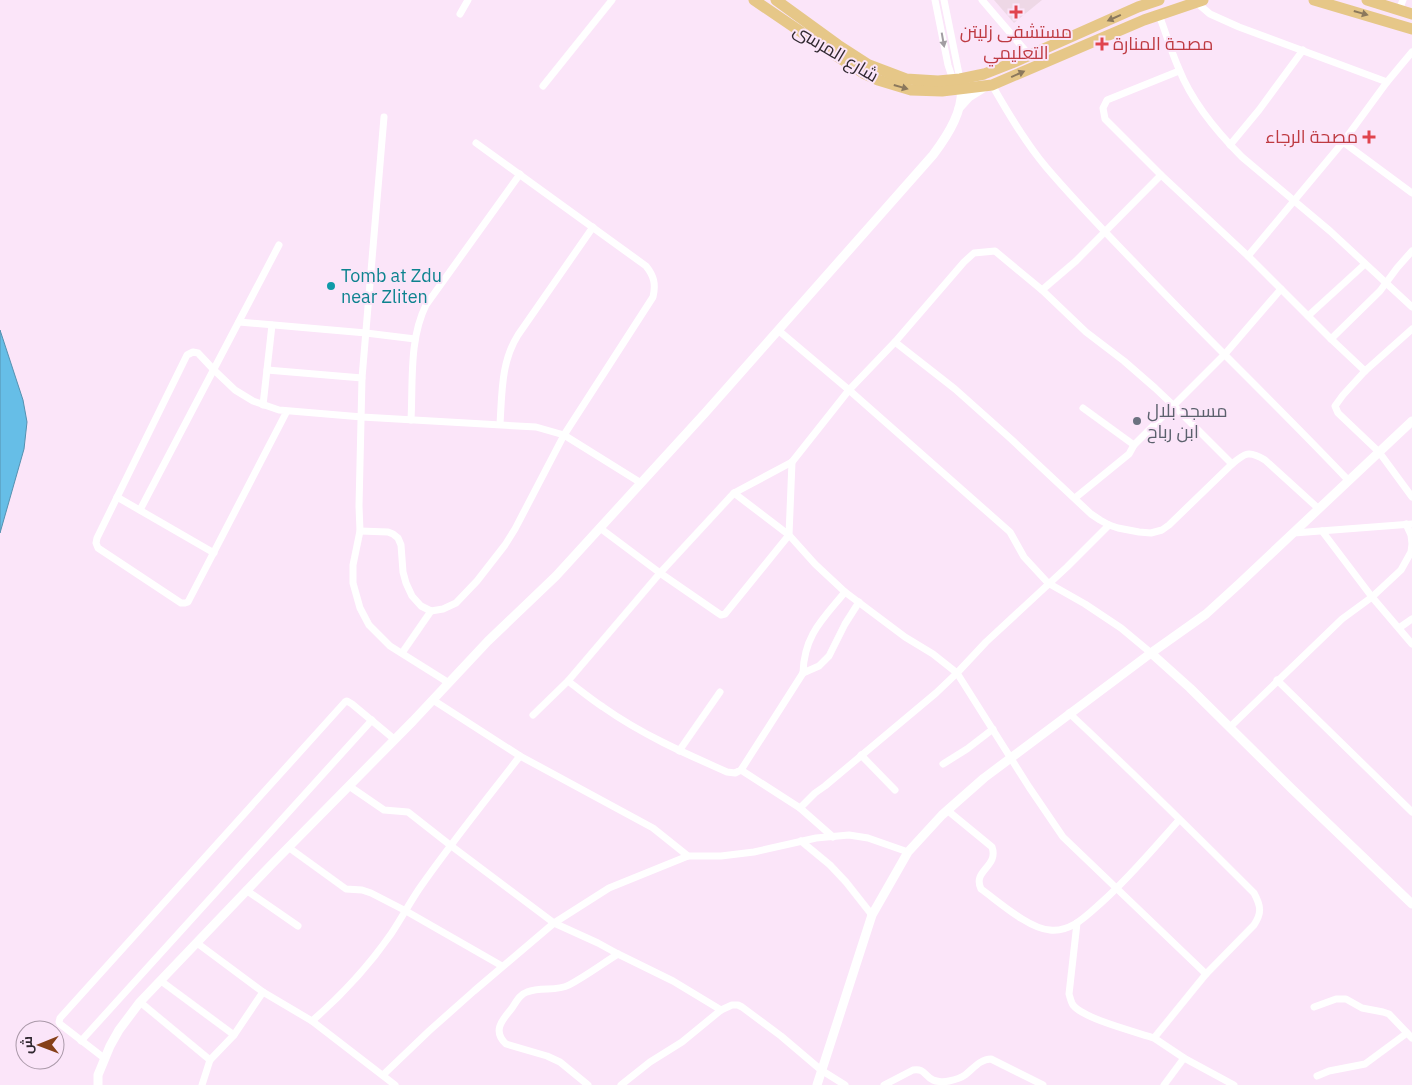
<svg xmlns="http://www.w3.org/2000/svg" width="1412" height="1085" viewBox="0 0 1412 1085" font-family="'IBM Plex Sans',Cairo,sans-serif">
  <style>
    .medical { fill: #eed8e6 }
    .water { fill: #66bee7; stroke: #5691b0 }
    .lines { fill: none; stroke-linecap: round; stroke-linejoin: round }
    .minor { stroke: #fff; stroke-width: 7 }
    .tertiary { stroke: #fff; stroke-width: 9 }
    .primary { stroke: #e6c788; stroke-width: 11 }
    .oneway { fill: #8b785c }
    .oneway2 { fill: #a29ea2 }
    .health-dot { fill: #e0444e; stroke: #fbe5f9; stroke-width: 2 }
    .culture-dot { fill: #0f9aa8; stroke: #fbe5f9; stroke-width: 2 }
    .worship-dot { fill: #6b7280; stroke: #fbe5f9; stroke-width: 2 }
    .labels { text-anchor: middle; stroke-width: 4; stroke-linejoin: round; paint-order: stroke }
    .health-label { font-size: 18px; fill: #be3a42; stroke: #fbe5f9 }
    .street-label { font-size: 18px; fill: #302830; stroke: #fbe5f9 }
    .culture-label { font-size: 18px; fill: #0d838f; stroke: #fbe5f9; text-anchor: start }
    .worship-label { font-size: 18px; fill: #5b616d; stroke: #fbe5f9; text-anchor: start }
  </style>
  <rect width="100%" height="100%" fill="#fbe5f9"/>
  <!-- medical -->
  <polygon class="medical" points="994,0 1042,0 1014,23"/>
  <!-- water -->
  <polygon class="water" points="0,330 23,400 27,422 24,449 0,533"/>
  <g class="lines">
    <!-- minor -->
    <g class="minor">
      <polyline points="935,0 948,65 953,80"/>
      <polyline points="944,0 960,79"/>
      <polyline points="982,0 1030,56"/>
      <polyline points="1196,2 1210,14 1239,27 1387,82"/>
      <polyline points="1399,10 1403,0"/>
      <polyline points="460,14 468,0"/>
      <path d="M1159,15C1166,33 1171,51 1179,69C1192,102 1217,132 1242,157L1330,231L1412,307"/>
      <polyline points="1179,71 1107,100 1103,108 1105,119 1161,175 1248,256 1331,339 1365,371"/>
      <path d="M992,85C1008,113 1025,142 1046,167C1074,200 1104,231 1134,262C1204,336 1278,406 1348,480"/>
      <polyline points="543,86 612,0"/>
      <polyline points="384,117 362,378 359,506 360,531 353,565 353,583 360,608 369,625 390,646 449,683"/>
      <polyline points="1343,142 1412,193"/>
      <polyline points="1230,145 1259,110 1303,50"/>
      <polyline points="1248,256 1343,142 1387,82 1412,52"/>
      <polyline points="1042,290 1076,261 1161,175"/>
      <polyline points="1308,316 1365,264"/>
      <polyline points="239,322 366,333 415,339"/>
      <polyline points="1412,329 1365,371 1343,395 1335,406 1338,413 1379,452 1412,497"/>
      <polyline points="778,330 849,390 1010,532 1024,557 1048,583 1085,604 1121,628 1151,653"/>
      <polyline points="1331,339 1380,291 1397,268 1412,251"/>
      <polyline points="895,342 964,262 974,253 995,251 1042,290 1086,332 1124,361 1155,388 1174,406 1232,464"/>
      <polyline points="267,370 362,378"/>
      <polyline points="263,405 272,325"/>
      <polyline points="1083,408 1134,445"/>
      <polyline points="287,411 188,602 185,603 181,603 98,548 96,543 97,538 187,355 193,352 198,353 214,370 235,390 253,401 279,410 362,417 536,427 564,435 641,483"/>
      <path d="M411,420C413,382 409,339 426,305L520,174"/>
      <path d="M500,424C502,393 501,362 518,335L593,227"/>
      <polyline points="117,497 214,553"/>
      <polyline points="1075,498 1129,454 1134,445 1225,354 1281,289"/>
      <polyline points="140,510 279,245"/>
      <polyline points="600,528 660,573 718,613 721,615 725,614 789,535 792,462"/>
      <path d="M360,531L388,532L393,534L398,538L401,545L403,572L406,583L412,596L421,606L431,611L443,609L456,603L477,581L505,545L515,529L564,435L653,297C656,284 654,276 646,266L476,143"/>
      <polyline points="1322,531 1372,597 1412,644"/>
      <polyline points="1294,533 1412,524"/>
      <polyline points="1399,628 1412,619"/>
      <polyline points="402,653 431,611"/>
      <polyline points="803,673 819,666 829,656 845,624 859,602"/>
      <polyline points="1277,680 1412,812"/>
      <path d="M568,681C580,690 591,699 603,707C641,734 684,753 727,772L735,773L741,770L803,673C804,635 823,619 845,592"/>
      <polyline points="433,700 520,756 653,828 688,856 721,856 754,852 816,838 849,835 868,838 908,852"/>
      <path d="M1069,713C1132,772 1193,832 1254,893C1261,906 1262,913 1254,925L1206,974L1154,1038L1184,1058L1234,1085"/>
      <polyline points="533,715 568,681 660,573 734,493"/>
      <polyline points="1230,727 1342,619 1372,597 1401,570 1411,552 1412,544 1411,535 1406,524"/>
      <polyline points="679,751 720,692"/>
      <polyline points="861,755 895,790"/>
      <polyline points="943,764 967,749 993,729"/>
      <polyline points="741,770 800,808"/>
      <polyline points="349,786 384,810 408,812 450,845 554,923 598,943 618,954 673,981 721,1010"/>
      <path d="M947,810L992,847C999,867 972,870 981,889C998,901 1029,929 1050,930C1058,931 1068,928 1075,924C1085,918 1094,909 1102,902C1130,877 1154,848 1179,820"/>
      <polyline points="833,837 800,808 815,793 825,786 936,693 957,673 986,642 1067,567 1109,525"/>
      <polyline points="801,841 830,865 846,882 872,915"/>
      <polyline points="288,847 346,889 362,890 371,893 406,911 502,966"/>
      <polyline points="246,890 298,926"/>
      <path d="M1077,923L1069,994C1070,997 1071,1002 1073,1005C1084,1019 1136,1032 1154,1038"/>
      <polyline points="197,943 263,992 312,1021 395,1085"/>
      <path d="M1206,974L1063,837L1029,787L957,673L933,654L905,637L845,592L815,564L789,535L734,493L792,462L849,390L895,342L955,389L1011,439L1091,514L1100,520L1109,525L1118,528L1139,532L1151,533L1162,530L1169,525L1232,464C1245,453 1249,450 1265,460L1319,509"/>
      <polyline points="161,981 234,1035"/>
      <polyline points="140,1002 210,1060"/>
      <polyline points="1314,1007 1336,999 1346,999 1362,1008 1383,1012 1389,1014 1412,1038"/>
      <path d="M312,1021C342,995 368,967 391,934C401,919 409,904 419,889C451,843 486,800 520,756"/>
      <polyline points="81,1041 372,720"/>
      <polyline points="104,1058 60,1024 59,1022 60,1018 345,702 347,701 352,704 394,739"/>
      <polyline points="383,1075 429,1031 474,991 554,923 609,888 688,856"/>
      <polyline points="1317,1076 1329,1071 1365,1064 1407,1033"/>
      <polyline points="202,1085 210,1060 234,1035 263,992"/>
      <path d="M588,1085L560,1062L547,1056L506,1044C492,1031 502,1020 512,1008C516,1002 520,994 527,992C541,986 556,992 569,985C586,976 602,964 618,954"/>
      <polyline points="621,1085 650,1062 682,1042 721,1010 732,1005 738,1005 742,1007 781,1036 821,1070 845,1085"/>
      <path d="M884,1085L913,1070C925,1068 924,1076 933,1080C937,1082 945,1082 949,1081C954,1080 961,1078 965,1075C973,1069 980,1059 991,1059L1043,1085"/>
      <polyline points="1164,1085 1184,1058"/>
    </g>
    <!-- tertiary -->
    <g class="tertiary">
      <polyline points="959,108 969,97 985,87"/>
      <polyline points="1151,653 1206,614 1240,583 1412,421"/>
      <path d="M98,1085V1075L110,1046L119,1030L140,1002L272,864L413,721L488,641L556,576L705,413L933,155C948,135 965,109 961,83"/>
      <polyline points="817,1085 872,915 908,852 942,815 984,778 1151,653 1190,688 1292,789 1412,904"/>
    </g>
    <!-- primary -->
    <g class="primary">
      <polyline points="754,0 832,53 865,74 878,80 911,90 942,91 992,85 1144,20 1203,0"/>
      <polyline points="776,0 838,45 869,65 906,79 938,81 960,79 984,74 1012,63 1138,7 1159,0"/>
      <polyline points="1314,0 1412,29"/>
      <polyline points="1367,0 1412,14"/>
    </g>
  </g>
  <!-- one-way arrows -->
  <defs><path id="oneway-solid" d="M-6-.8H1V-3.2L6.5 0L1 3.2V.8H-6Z" transform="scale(1.25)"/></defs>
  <g class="oneway">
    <use href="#oneway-solid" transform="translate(1361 13) rotate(16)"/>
    <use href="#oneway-solid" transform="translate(1114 18) rotate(156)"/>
    <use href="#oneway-solid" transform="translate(1018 74) rotate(-24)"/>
    <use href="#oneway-solid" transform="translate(901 87) rotate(16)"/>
  </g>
  <use class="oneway2" href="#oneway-solid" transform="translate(943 40) rotate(80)"/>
  <!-- markers -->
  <g class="health-dot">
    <path d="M1013.5 4.5h5v5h5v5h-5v5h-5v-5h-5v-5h5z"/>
    <path d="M1099.5 36.5h5v5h5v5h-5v5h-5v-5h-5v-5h5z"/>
    <path d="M1366.5 129.5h5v5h5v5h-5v5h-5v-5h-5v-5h5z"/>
  </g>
  <circle class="culture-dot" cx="331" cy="286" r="5"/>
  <circle class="worship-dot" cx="1137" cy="421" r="5"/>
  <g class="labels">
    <!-- health labels -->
    <g class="health-label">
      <text x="1016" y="38">مستشفى زليتن<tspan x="1016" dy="21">التعليمي</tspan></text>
      <text x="1113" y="50" text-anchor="start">مصحة المنارة</text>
      <text x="1358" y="143" text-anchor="end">مصحة الرجاء</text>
    </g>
    <!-- street labels -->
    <g class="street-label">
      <text transform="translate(836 53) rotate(31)" y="6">شارع المرسى</text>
    </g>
    <!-- culture labels -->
    <g class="culture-label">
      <text x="341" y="282">Tomb at Zdu<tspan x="341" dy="21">near Zliten</tspan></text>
    </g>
    <!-- worship labels -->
    <g class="worship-label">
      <text x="1147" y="417">مسجد بلال<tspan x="1147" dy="21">ابن رباح</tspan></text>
    </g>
  </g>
  <!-- north arrow -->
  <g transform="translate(40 1045) rotate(269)"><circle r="24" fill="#fbe5f9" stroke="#aa99a9"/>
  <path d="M0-4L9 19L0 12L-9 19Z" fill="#864019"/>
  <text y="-8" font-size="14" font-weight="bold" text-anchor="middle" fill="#302830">ش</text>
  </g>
</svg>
